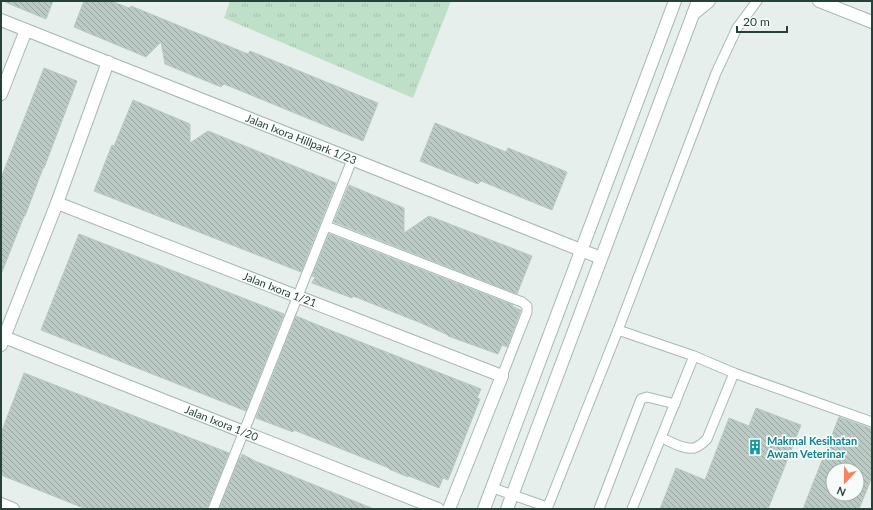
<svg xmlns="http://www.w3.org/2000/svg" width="873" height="510" viewBox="0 0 873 510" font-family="Lato,sans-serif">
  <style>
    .grass { fill: url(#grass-tufts) }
    .building { fill: url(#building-back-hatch); stroke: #b8c9c2; fill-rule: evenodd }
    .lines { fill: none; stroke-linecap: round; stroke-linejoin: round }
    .lane-casing { stroke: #a8b8b2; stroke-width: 11 }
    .street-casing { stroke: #a8b8b2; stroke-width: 14 }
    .lane { stroke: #fff; stroke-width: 9 }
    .street { stroke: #fff; stroke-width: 12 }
    .labels { text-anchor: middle; stroke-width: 3.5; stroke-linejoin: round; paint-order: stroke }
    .street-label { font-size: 11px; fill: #24423a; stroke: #f7fbf9 }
    .culture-label { font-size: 11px; font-weight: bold; fill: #0d838f; stroke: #f7fbf9; text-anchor: start }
  </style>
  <defs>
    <pattern id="grass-tufts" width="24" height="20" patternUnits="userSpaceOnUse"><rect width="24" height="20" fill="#bfe0c8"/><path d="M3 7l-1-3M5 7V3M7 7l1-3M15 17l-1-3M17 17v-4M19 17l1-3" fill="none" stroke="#a4c1ad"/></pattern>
    <pattern id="building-back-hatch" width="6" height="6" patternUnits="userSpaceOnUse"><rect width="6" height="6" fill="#bbcac4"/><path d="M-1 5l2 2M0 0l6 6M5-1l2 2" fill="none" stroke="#98a6a0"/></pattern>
  </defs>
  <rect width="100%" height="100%" fill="#e6efeb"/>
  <!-- grass -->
  <polygon class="grass" points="230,1 451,1 413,98 224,18"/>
  <!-- building -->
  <g class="building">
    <polygon points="5,1 53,1 46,19 5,2"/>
    <polygon points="84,1 111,1 129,8 131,6 248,54 250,51 378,103 363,141 224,84 221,87 165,64 161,42 146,57 74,27"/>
    <polygon points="44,68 77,81 44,168 43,168 25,216 24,216 2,272 1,272 1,178"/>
    <polygon points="133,100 190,124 190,143 208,131 336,183 301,272 94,191 112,145 114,146"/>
    <polygon points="435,123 506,152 508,148 567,172 552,210 481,181 478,184 420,161"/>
    <polygon points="349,185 404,208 404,233 429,216 532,256 517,294 334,222"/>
    <polygon points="79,234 284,314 246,411 41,330"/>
    <polygon points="329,234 513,305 512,306 521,310 507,347 502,345 498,354 448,336 448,335 421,323 353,296 352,298 312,283 315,277 312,276"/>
    <polygon points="296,316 335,332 481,389 477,398 480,399 448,480 443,478 439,488 409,476 408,477 389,469 389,468 294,430 293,432 256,418"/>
    <polygon points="24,373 229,453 207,509 86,509 1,475 1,433"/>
    <polygon points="756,408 801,425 768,509 660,509 676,468 705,480 729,418 749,426"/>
    <path d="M839,417L872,429V477L859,509H803ZM833,470H857V494H833Z"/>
    <polygon points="242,454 255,461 374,509 219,509 240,457 241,458"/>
  </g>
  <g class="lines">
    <!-- lane casing -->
    <g class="lane-casing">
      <g id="lane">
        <polyline points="326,226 522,302 527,306 527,312 502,376"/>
        <polyline points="618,330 694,356 734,373 872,422"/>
        <path d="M662,438C671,442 684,450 694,448C699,447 704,442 707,439L734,373"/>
        <polyline points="493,488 547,507"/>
        <polyline points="213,509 352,160"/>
        <polyline points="547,509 618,330 716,73 737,28 757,1"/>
        <polyline points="599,509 641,399 647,397 675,404"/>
        <polyline points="632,509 694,356"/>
      </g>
    </g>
    <!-- street casing -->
    <g class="street-casing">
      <g id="street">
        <polyline points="819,1 872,22"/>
        <polyline points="693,14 709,1"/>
        <path id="s1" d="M1,20L601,258"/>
        <polyline points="1,94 26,30"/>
        <path id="s2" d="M57,203L502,376L449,509"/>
        <path id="s3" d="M4,337L438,509"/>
        <polyline points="1,345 57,203 108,62"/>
        <polyline points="1,504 13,509"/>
        <polyline points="484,509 675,1"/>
        <polyline points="507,509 698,1"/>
      </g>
    </g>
    <!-- lane -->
    <use href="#lane" class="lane"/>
    <!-- street -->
    <use href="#street" class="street"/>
  </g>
  <!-- icons -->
  <defs>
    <g id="building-bare" transform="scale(1.2)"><path d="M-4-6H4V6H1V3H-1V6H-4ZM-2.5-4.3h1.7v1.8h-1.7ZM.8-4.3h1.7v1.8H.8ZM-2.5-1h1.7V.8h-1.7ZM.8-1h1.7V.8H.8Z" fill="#0f9aa8" stroke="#f7fbf9" stroke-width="2.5" paint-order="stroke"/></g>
  </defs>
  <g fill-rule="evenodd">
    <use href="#building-bare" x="755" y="447"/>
  </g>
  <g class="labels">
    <!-- street labels -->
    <g class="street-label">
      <text dy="4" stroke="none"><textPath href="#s1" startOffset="323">Jalan Ixora Hillpark 1/23</textPath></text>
      <text dy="4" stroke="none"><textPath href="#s2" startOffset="239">Jalan Ixora 1/21</textPath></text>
      <text dy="4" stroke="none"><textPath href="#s3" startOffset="234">Jalan Ixora 1/20</textPath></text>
    </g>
    <!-- culture labels -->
    <g class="culture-label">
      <text x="767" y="445">Makmal Kesihatan<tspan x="767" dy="13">Awam Veterinar</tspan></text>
    </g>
  </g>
  <!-- border -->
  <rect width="873" height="510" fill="none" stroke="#24423a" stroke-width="4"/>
  <!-- north arrow -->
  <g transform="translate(845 482) rotate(202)"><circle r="19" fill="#f7fbf9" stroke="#a3b1ad"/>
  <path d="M0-3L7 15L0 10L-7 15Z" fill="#f4845f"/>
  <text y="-6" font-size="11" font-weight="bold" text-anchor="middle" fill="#24423a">N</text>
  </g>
  <!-- scale -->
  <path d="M737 26v6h50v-6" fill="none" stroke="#24423a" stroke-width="2"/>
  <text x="743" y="26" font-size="12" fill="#24423a" stroke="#f7fbf9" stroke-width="3" paint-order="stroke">20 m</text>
</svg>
